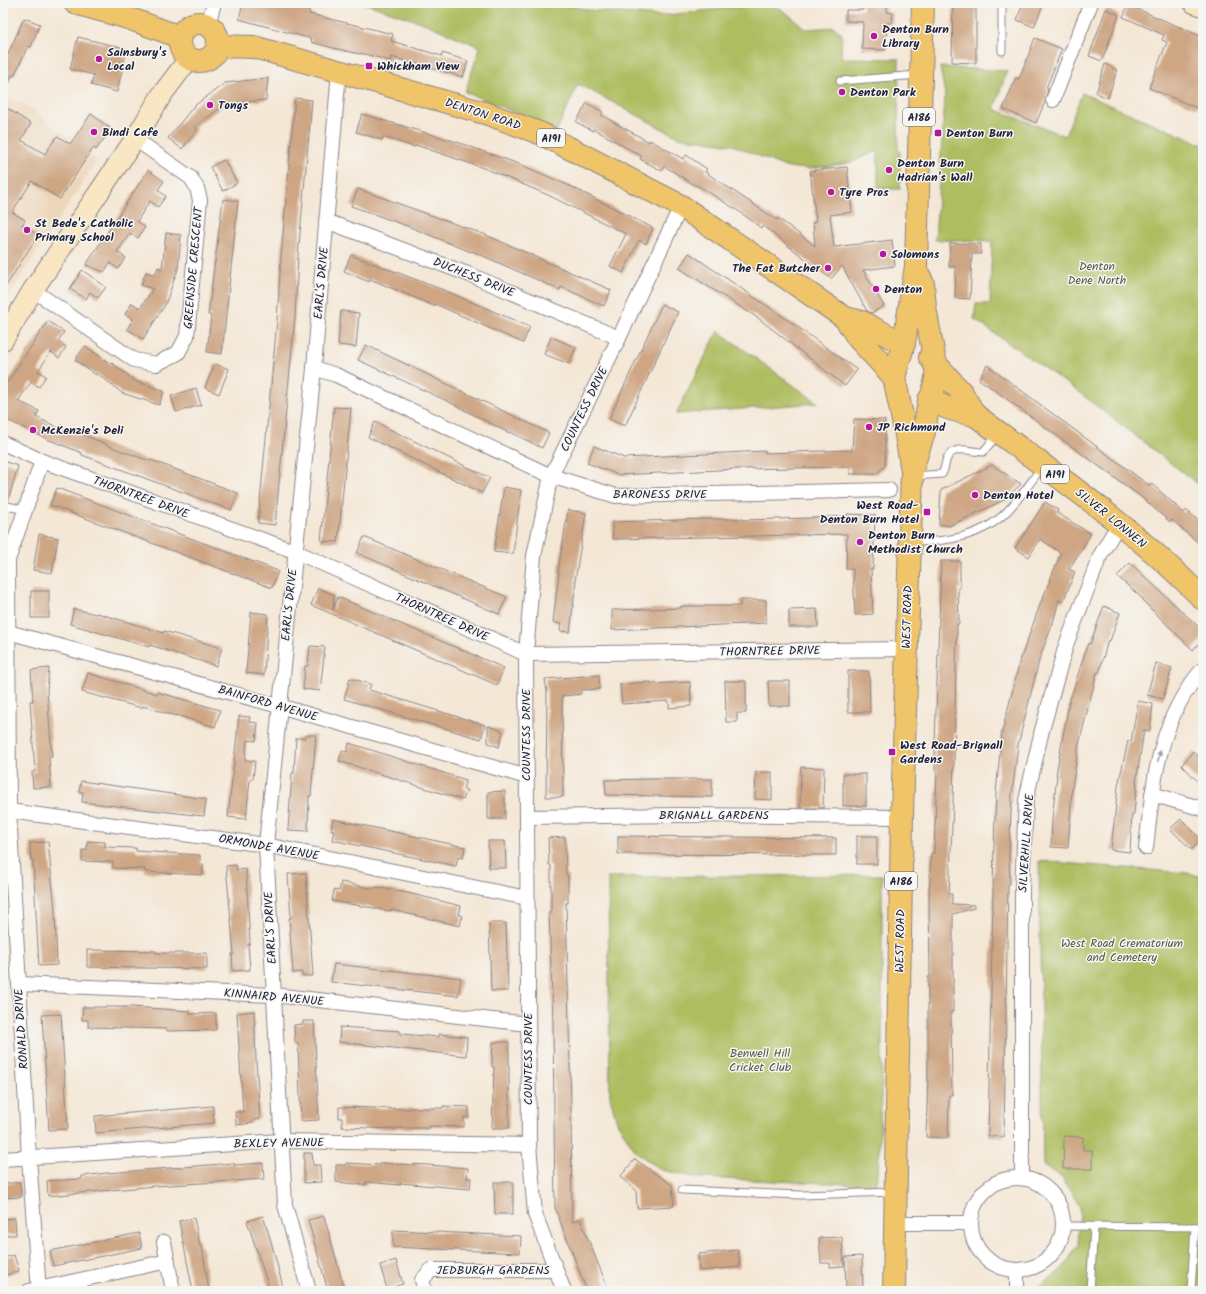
<svg xmlns="http://www.w3.org/2000/svg" width="1206" height="1294" viewBox="0 0 1206 1294" font-family="Kalam,sans-serif">
  <style>
    .built { fill: #edd7bb }
    .green { fill: #aebd60; stroke: #68704e }
    .building { fill: #cea684 }
    .lines { fill: none; stroke-linecap: round; stroke-linejoin: round }
    .lane-casing { stroke: #8b8488; stroke-width: 9 }
    .street-casing { stroke: #8b8488; stroke-width: 16 }
    .secondary-casing { stroke: #8b8488; stroke-width: 22 }
    .primary-casing { stroke: #8b8488; stroke-width: 24 }
    .lane { stroke: #fff; stroke-width: 7 }
    .street { stroke: #fff; stroke-width: 14 }
    .secondary { stroke: #f9e7c3; stroke-width: 20 }
    .primary { stroke: #f0c469; stroke-width: 22 }
    .oneway { fill: #9c9ca7 }
    .poi-dot { fill: #b5179e; stroke: #f6f6f2; stroke-width: 1.5 }
    .labels { text-anchor: middle; stroke-width: 3; stroke-linejoin: round; paint-order: stroke }
    .shield { fill: #f6f6f2; stroke: #626272; stroke-width: 1 }
    .shield-label { font-size: 11px; font-weight: bold; fill: #22223b }
    .poi-label { font-size: 12px; font-weight: bold; fill: #22223b; stroke: #f6f6f2; text-anchor: start }
    .street-label { font-size: 12px; fill: #22223b; stroke: #f6f6f2 }
    .park-label { font-size: 12px; fill: #535848; stroke: #f6f6f2 }
  </style>
  <rect width="100%" height="100%" fill="#f6f6f2"/>
  <filter id="ink" filterUnits="userSpaceOnUse"><feTurbulence type="fractalNoise" baseFrequency=".025" numOctaves="2"/><feDisplacementMap in="SourceGraphic" scale="8" xChannelSelector="R" yChannelSelector="G"/><feConvolveMatrix kernelMatrix="1 2 1 2 8 2 1 2 1" color-interpolation-filters="sRGB"/></filter>
  <filter id="wash" filterUnits="userSpaceOnUse"><feTurbulence type="fractalNoise" baseFrequency=".012" numOctaves="4" result="noise"/><feDisplacementMap in="SourceGraphic" scale="16" xChannelSelector="R" yChannelSelector="G"/><feGaussianBlur stdDeviation="0.9" result="paint"/><feColorMatrix in="noise" values="0 0 0 0 0 0 0 0 0 0 0 0 0 0 0 0 0 1.4 0 .05"/><feComposite in="paint" operator="in"/></filter>
  <g filter="url(#wash)">
    <rect width="100%" height="100%" fill="#f4e7d6"/>
    <!-- built -->
    <polygon class="built" points="3,95 31,108 97,160 5,302 3,301"/>
    <!-- green -->
    <g class="green">
      <polygon points="364,3 558,3 589,10 659,16 770,3 788,14 806,29 834,27 842,34 841,58 899,59 898,151 900,151 900,189 878,189 878,151 849,163 810,169 785,167 733,145 678,137 578,84 557,130 465,92 480,47 426,24"/>
      <polygon points="940,67 1007,71 994,109 1065,136 1082,93 1203,145 1203,488 1076,390 974,319 976,304 990,304 992,241 935,240 945,95"/>
      <polygon points="718,331 818,403 676,414"/>
      <polygon points="1039,861 1187,873 1203,877 1203,1291 1034,1291 1063,1268 1078,1245 1080,1207 1062,1178 1043,1165"/>
      <polygon points="882,875 882,1078 878,1174 875,1185 700,1178 661,1170 636,1152 617,1122 610,1097 608,877"/>
    </g>
    <g id="blocks">
      <!-- building -->
      <g class="building">
        <polygon points="243,3 279,3 310,11 309,14 393,34 391,41 442,56 442,53 468,61 463,77 391,57 390,61 361,53 360,54 333,48 311,42 312,39 239,19"/>
        <polygon points="863,3 887,3 887,12 893,13 892,23 887,23 886,50 862,49 863,22 846,21 846,10 863,10"/>
        <polygon points="953,3 976,3 976,63 952,62"/>
        <polygon points="1023,3 1044,3 1034,27 1017,20"/>
        <polygon points="1128,5 1203,37 1203,93 1197,108 1149,88 1167,42 1162,40 1164,35 1123,17"/>
        <polygon points="1106,9 1119,15 1102,61 1089,56"/>
        <polygon points="24,18 40,24 31,47 28,46 14,76 12,75 3,96 3,65"/>
        <polygon points="78,37 127,49 117,92 91,85 94,75 70,69"/>
        <polygon points="1035,38 1062,49 1046,88 1048,89 1045,102 1036,123 1003,109 1016,78 1019,79"/>
        <polygon points="1105,64 1117,70 1108,98 1096,93"/>
        <polygon points="268,78 266,100 226,104 194,127 197,129 182,149 168,138 194,106 225,83"/>
        <polygon points="295,98 312,100 298,256 295,317 275,525 258,523 277,321 281,257"/>
        <polygon points="587,103 603,112 601,115 649,142 650,140 683,159 686,155 707,169 705,172 777,220 778,218 815,246 813,222 816,222 810,171 847,167 852,212 830,215 834,247 892,240 895,266 863,270 884,306 872,313 867,311 842,266 831,279 763,226 761,228 740,212 697,185 696,186 664,166 662,171 640,159 641,156 594,129 593,131 576,122"/>
        <polygon points="7,108 31,124 21,140 45,154 57,136 70,144 91,114 111,129 96,150 93,148 60,199 32,181 12,212 25,220 22,225 38,235 3,291 3,114"/>
        <polygon points="362,114 457,142 519,164 570,186 653,228 646,244 639,240 623,273 610,266 626,234 548,195 489,170 416,145 415,147 383,137 382,140 356,132"/>
        <polygon points="224,160 237,183 223,191 210,167"/>
        <polygon points="148,170 164,181 158,190 166,196 158,207 150,201 137,221 145,227 138,238 130,233 117,252 126,258 118,269 110,263 104,272 86,265"/>
        <polygon points="358,189 486,235 611,290 604,306 561,287 560,290 472,251 471,252 410,227 351,206"/>
        <polygon points="223,199 238,201 222,354 207,352 211,315 208,315"/>
        <polygon points="166,233 181,235 178,269 165,305 143,339 127,329 133,319 125,314 132,303 140,308 153,289 141,285 146,272 155,275 158,267 162,269"/>
        <polygon points="950,243 981,244 981,254 972,254 970,299 955,298 956,267 949,267"/>
        <polygon points="689,253 798,327 857,370 845,386 758,318 679,268"/>
        <polygon points="351,255 446,291 530,327 523,343 435,304 434,306 370,279 369,282 344,271"/>
        <polygon points="82,270 106,287 98,298 90,292 86,299 70,289"/>
        <polygon points="662,304 678,312 625,426 609,419"/>
        <polygon points="341,311 359,313 356,347 338,345"/>
        <polygon points="48,321 64,332 58,341 66,347 59,358 51,352 38,371 46,376 39,387 31,382 18,401 39,411 36,417 59,428 61,425 119,450 150,461 151,460 238,493 231,510 82,455 82,453 47,439 3,418 3,381 7,383"/>
        <polygon points="551,337 576,347 569,364 544,354"/>
        <polygon points="366,345 549,433 542,448 510,432 509,433 445,400 358,360"/>
        <polygon points="85,346 111,364 112,363 135,381 164,391 159,405 122,393 97,373 96,375 75,360"/>
        <polygon points="215,364 229,369 219,394 205,388"/>
        <polygon points="987,365 1150,486 1152,484 1184,513 1186,510 1203,525 1203,547 1172,520 1170,522 1140,496 979,379"/>
        <polygon points="196,388 201,405 176,412 171,396"/>
        <polygon points="334,407 351,408 338,542 321,541"/>
        <polygon points="854,419 885,420 885,466 876,474 850,474 850,467 738,469 619,475 587,463 594,446 624,458 765,451 765,453 852,450"/>
        <polygon points="375,422 490,478 482,493 368,437"/>
        <polygon points="3,461 18,466 8,501 3,500"/>
        <polygon points="992,465 1021,484 1004,500 949,526 939,524 941,490"/>
        <polygon points="504,487 521,490 513,554 494,552"/>
        <polygon points="57,488 278,571 272,588 50,505"/>
        <polygon points="1045,502 1058,510 1057,513 1091,534 1069,569 1075,572 1063,602 1059,600 1053,623 1040,657 1018,745 1012,794 1009,854 1010,884 1008,884 1004,1137 988,1136 994,844 996,793 1002,732 1020,661 1041,602 1061,553 1040,539 1029,557 1015,548"/>
        <polygon points="568,510 586,513 575,581 576,581 570,632 560,631 561,624 553,622 559,572 558,572"/>
        <polygon points="847,514 875,515 873,569 871,569 873,614 855,615 853,569 846,569 847,534 613,539 612,522 709,519 743,519 743,520 810,518 847,516"/>
        <polygon points="39,534 58,538 52,573 33,570"/>
        <polygon points="364,537 507,597 499,614 357,553"/>
        <polygon points="941,561 960,561 960,588 958,588 959,624 957,624 953,803 949,894 952,894 952,904 974,905 974,908 953,914 953,1012 951,1011 952,1095 949,1095 948,1138 926,1137 928,1076 928,977 930,977 929,897 931,853 934,853 937,769 935,769 935,742"/>
        <polygon points="1130,563 1203,631 1203,638 1193,650 1143,601 1144,600 1117,576"/>
        <polygon points="318,588 334,595 333,610 338,597 504,668 497,685 311,605"/>
        <rect x="31" y="591" width="18" height="27"/>
        <polygon points="740,600 766,600 766,623 612,630 612,610 681,608 681,606 740,606"/>
        <polygon points="1104,606 1120,613 1110,641 1108,640 1099,673 1097,672 1079,744 1072,788 1068,848 1051,847 1052,819 1057,775 1056,775 1069,703 1088,643 1090,644"/>
        <polygon points="74,609 96,614 97,613 164,633 164,631 222,648 216,666 150,645 149,647 70,624"/>
        <polygon points="817,609 818,627 789,627 789,610"/>
        <polygon points="251,612 268,614 264,675 246,673"/>
        <polygon points="310,646 325,647 320,691 303,689 305,666 308,666"/>
        <polygon points="1156,663 1172,668 1163,699 1147,695"/>
        <polygon points="49,668 47,690 52,757 49,757 51,787 33,788 32,772 35,772 30,701 33,701 31,670"/>
        <polygon points="848,671 869,671 870,712 848,712"/>
        <polygon points="88,673 157,694 157,692 220,710 215,727 176,715 176,716 143,706 142,708 82,692"/>
        <polygon points="599,675 600,689 581,690 581,694 562,696 563,797 546,797 547,692 545,679"/>
        <polygon points="350,678 371,684 369,690 485,725 481,739 344,699"/>
        <polygon points="725,681 746,681 746,713 737,713 737,722 726,722"/>
        <polygon points="768,681 790,681 790,706 769,706"/>
        <polygon points="651,682 651,684 690,682 691,706 669,708 669,701 622,704 620,684"/>
        <polygon points="1138,701 1153,704 1150,731 1144,730 1136,783 1137,783 1134,814 1132,814 1130,852 1111,850 1118,786 1128,741 1131,742"/>
        <polygon points="239,716 250,717 249,722 258,723 256,741 247,740 245,760 255,761 253,779 250,779 246,819 228,817"/>
        <polygon points="488,726 503,731 499,747 488,743"/>
        <polygon points="305,735 316,735 311,796 309,796 308,831 288,830 292,773 294,773 296,738 305,738"/>
        <polygon points="349,743 466,780 463,789 467,790 463,800 339,761 342,750 347,752"/>
        <polygon points="1193,751 1203,762 1203,787 1182,765"/>
        <polygon points="801,767 824,768 823,808 800,808"/>
        <polygon points="756,772 772,772 772,800 755,799"/>
        <rect x="843" y="774" width="23" height="32"/>
        <polygon points="648,779 712,779 712,797 606,795 605,780"/>
        <polygon points="81,781 206,799 204,816 82,802 83,792 79,792"/>
        <polygon points="505,791 505,819 488,819 488,792"/>
        <polygon points="333,819 465,847 463,858 458,857 456,866 332,840 334,830 331,830"/>
        <polygon points="1181,819 1201,839 1192,850 1170,829"/>
        <polygon points="618,836 836,838 836,855 618,854"/>
        <rect x="857" y="836" width="20" height="28"/>
        <polygon points="565,837 566,875 568,875 568,903 566,903 571,1107 572,1222 580,1219 609,1291 587,1291 555,1208 553,1022 549,912 551,912 551,865 549,865 548,838"/>
        <polygon points="87,841 105,842 105,847 136,848 136,851 200,855 200,864 203,864 203,875 145,872 145,869 113,868 113,862 82,861 82,850 87,850"/>
        <polygon points="488,841 505,841 506,868 489,868"/>
        <polygon points="48,842 55,910 57,965 39,966 33,860 31,860 30,843"/>
        <polygon points="236,865 237,870 246,869 250,944 248,944 250,970 233,971 232,954 234,954 226,866"/>
        <polygon points="306,873 313,976 302,976 302,972 293,973 289,918 291,918 288,874"/>
        <polygon points="341,882 374,889 375,887 408,893 461,906 459,915 462,916 460,926 392,910 391,911 332,901 334,890 339,891"/>
        <polygon points="489,923 506,923 508,991 491,991"/>
        <polygon points="87,950 156,951 156,953 207,953 207,969 87,967"/>
        <polygon points="334,964 461,978 458,996 331,982"/>
        <polygon points="83,1007 132,1007 190,1011 190,1014 216,1013 216,1030 167,1031 167,1029 88,1027 88,1020 82,1020"/>
        <polygon points="254,1011 256,1060 260,1119 253,1120 253,1123 236,1125 235,1112 243,1112 237,1013"/>
        <polygon points="61,1014 68,1129 49,1130 42,1015"/>
        <polygon points="303,1021 314,1021 319,1120 301,1121 298,1043 295,1043 294,1025 303,1024"/>
        <polygon points="340,1027 400,1031 400,1034 439,1037 439,1034 467,1037 466,1056 339,1042"/>
        <polygon points="493,1042 509,1042 509,1128 492,1128 494,1067 492,1067"/>
        <polygon points="213,1106 214,1123 96,1133 95,1116"/>
        <polygon points="443,1106 469,1107 469,1118 464,1117 464,1127 430,1126 430,1128 396,1128 396,1129 342,1127 342,1118 339,1118 339,1107 409,1109 409,1108 443,1108"/>
        <polygon points="1064,1136 1083,1137 1083,1150 1092,1150 1092,1169 1063,1169"/>
        <polygon points="304,1153 312,1153 313,1165 320,1165 321,1182 304,1183"/>
        <polygon points="635,1159 672,1185 674,1206 637,1208 636,1190 620,1177"/>
        <polygon points="234,1163 234,1165 263,1163 264,1179 155,1186 48,1196 47,1181 82,1179 82,1176 107,1173"/>
        <polygon points="346,1163 380,1165 380,1163 414,1165 414,1164 468,1168 467,1178 471,1178 470,1189 400,1183 400,1185 366,1182 366,1185 336,1182 336,1165 346,1165"/>
        <polygon points="20,1182 21,1197 3,1198 3,1184"/>
        <polygon points="494,1182 513,1182 513,1214 495,1214"/>
        <polygon points="263,1216 271,1241 284,1291 270,1291 247,1221"/>
        <polygon points="324,1216 340,1273 345,1291 328,1291 308,1220"/>
        <polygon points="15,1218 16,1235 3,1235 3,1219"/>
        <polygon points="194,1218 200,1246 202,1246 209,1291 193,1291 179,1221"/>
        <polygon points="393,1230 521,1236 520,1253 393,1247"/>
        <polygon points="139,1233 142,1248 53,1266 50,1251"/>
        <polygon points="842,1237 844,1266 830,1267 830,1263 821,1263 819,1238"/>
        <polygon points="738,1250 740,1267 699,1271 698,1254"/>
        <polygon points="14,1255 19,1271 3,1276 3,1258"/>
        <polygon points="862,1256 863,1291 846,1291 845,1257"/>
        <polygon points="396,1260 403,1284 387,1289 380,1265"/>
      </g>
    </g>
  </g>
  <g filter="url(#ink)">
    <use href="#blocks" fill-opacity="0" stroke="#8b8488" stroke-width="1"/>
    <g class="lines">
      <!-- lane casing -->
      <g class="lane-casing">
        <g id="lane">
          <polyline points="1002,51 1002,3"/>
          <polyline points="840,81 919,75"/>
          <path d="M914,476L942,474C945,469 945,463 947,458C955,444 971,452 983,452L998,434"/>
          <polyline points="3,505 25,510"/>
          <path d="M912,542C949,542 987,536 1012,506C1023,494 1032,480 1042,467"/>
          <polyline points="682,1190 801,1195 894,1192"/>
          <polyline points="1063,1226 1203,1227"/>
          <polyline points="1090,1291 1094,1227"/>
          <polyline points="1191,1291 1195,1227"/>
        </g>
      </g>
      <!-- street casing -->
      <g class="street-casing">
        <g id="street">
          <polyline points="208,25 214,3"/>
          <polyline points="1053,100 1091,3"/>
          <polyline points="326,221 473,276 619,338"/>
          <polyline points="33,290 134,360 156,364 178,353 187,336 200,200 197,188 191,178 135,139"/>
          <polyline points="314,368 336,375 551,476 616,496 889,490"/>
          <polyline points="3,443 42,461 294,551 526,654 906,649"/>
          <polyline points="8,632 279,706 527,777"/>
          <polyline points="1152,794 1203,809"/>
          <polyline points="9,811 266,845 527,898"/>
          <polyline points="527,817 680,815 902,817"/>
          <path d="M1146,848C1153,784 1158,719 1203,669"/>
          <polyline points="19,984 274,995 528,1024"/>
          <polyline points="3,1159 281,1141 529,1145"/>
          <circle cx="1017" cy="1224" r="46"/>
          <polyline points="1022,1178 1022,889 1026,800 1042,730 1066,645 1100,556 1119,523"/>
          <polyline points="896,1223 971,1223"/>
          <polyline points="164,1242 173,1291"/>
          <polyline points="29,1291 168,1261"/>
          <polyline points="39,1291 29,1158 9,811 8,560 42,461"/>
          <polyline points="309,1291 285,1205 266,845 314,368 339,71"/>
          <polyline points="425,1291 422,1280 431,1270 556,1270"/>
          <polyline points="564,1291 535,1214 529,1145 526,654 534,556 551,476 619,338 681,206"/>
          <polyline points="1017,1291 1017,1271"/>
        </g>
      </g>
      <!-- secondary casing -->
      <g class="secondary-casing">
        <g id="secondary">
          <polyline points="1194,3 1203,6"/>
          <polyline points="3,340 33,290 135,139 163,93 188,60"/>
        </g>
      </g>
      <!-- primary casing -->
      <g class="primary-casing">
        <g id="primary">
          <polyline points="75,3 128,18 180,37"/>
          <circle cx="199" cy="42" r="19"/>
          <polyline points="219,46 254,47 488,114 542,134 681,206 845,318 858,338 894,377"/>
          <polyline points="920,277 923,284 925,308 935,362"/>
          <polyline points="845,318 862,322 902,343"/>
          <polyline points="904,343 916,266 923,3"/>
          <path d="M930,357C942,370 934,385 931,399"/>
          <path d="M936,364L962,393L975,415C1053,473 1135,529 1203,599"/>
          <path d="M931,399C944,409 960,412 975,415"/>
          <polyline points="913,466 924,432 929,400"/>
          <polyline points="894,1291 902,817 912,471 906,435 894,377 904,343"/>
        </g>
      </g>
      <!-- lane -->
      <use href="#lane" class="lane"/>
      <!-- street -->
      <use href="#street" class="street"/>
      <!-- secondary -->
      <use href="#secondary" class="secondary"/>
      <!-- primary -->
      <use href="#primary" class="primary"/>
    </g>
    <!-- one-way arrows -->
    <defs><path id="oneway-solid" d="M-6-.8H1V-3.2L6.5 0L1 3.2V.8H-6Z"/></defs>
    <use class="oneway" href="#oneway-solid" transform="translate(1159 756) rotate(-78)"/>
  </g>
  <!-- markers -->
  <g class="poi-dot">
    <circle cx="874" cy="36" r="4"/>
    <circle cx="99" cy="59" r="4"/>
    <rect x="365" y="62" width="8" height="8" rx="2"/>
    <circle cx="842" cy="92" r="4"/>
    <circle cx="210" cy="105" r="4"/>
    <circle cx="94" cy="132" r="4"/>
    <rect x="934" y="129" width="8" height="8" rx="2"/>
    <circle cx="889" cy="170" r="4"/>
    <circle cx="831" cy="192" r="4"/>
    <circle cx="27" cy="230" r="4"/>
    <circle cx="883" cy="254" r="4"/>
    <circle cx="828" cy="268" r="4"/>
    <circle cx="876" cy="289" r="4"/>
    <circle cx="869" cy="427" r="4"/>
    <circle cx="33" cy="430" r="4"/>
    <circle cx="975" cy="495" r="4"/>
    <rect x="923" y="508" width="8" height="8" rx="2"/>
    <circle cx="860" cy="542" r="4"/>
    <rect x="888" y="748" width="8" height="8" rx="2"/>
  </g>
  <g class="labels">
    <!-- shield labels -->
    <g class="shield">
      <rect x="903" y="108" width="32" height="18" rx="3"/>
      <rect x="537" y="129" width="28" height="18" rx="3"/>
      <rect x="1041" y="465" width="28" height="18" rx="3"/>
      <rect x="885" y="872" width="32" height="18" rx="3"/>
    </g>
    <g class="shield-label">
      <text x="919" y="121">A186</text>
      <text x="551" y="142">A191</text>
      <text x="1055" y="478">A191</text>
      <text x="901" y="885">A186</text>
    </g>
    <!-- poi labels -->
    <g class="poi-label">
      <text x="882" y="33">Denton Burn<tspan x="882" dy="14">Library</tspan></text>
      <text x="107" y="56">Sainsbury's<tspan x="107" dy="14">Local</tspan></text>
      <text x="377" y="70">Whickham View</text>
      <text x="850" y="96">Denton Park</text>
      <text x="218" y="109">Tongs</text>
      <text x="102" y="136">Bindi Cafe</text>
      <text x="946" y="137">Denton Burn</text>
      <text x="897" y="167">Denton Burn<tspan x="897" dy="14">Hadrian's Wall</tspan></text>
      <text x="839" y="196">Tyre Pros</text>
      <text x="35" y="227">St Bede's Catholic<tspan x="35" dy="14">Primary School</tspan></text>
      <text x="891" y="258">Solomons</text>
      <text x="820" y="272" text-anchor="end">The Fat Butcher</text>
      <text x="884" y="293">Denton</text>
      <text x="877" y="431">JP Richmond</text>
      <text x="41" y="434">McKenzie's Deli</text>
      <text x="983" y="499">Denton Hotel</text>
      <text x="919" y="509" text-anchor="end">West Road-<tspan x="919" dy="14">Denton Burn Hotel</tspan></text>
      <text x="868" y="539">Denton Burn<tspan x="868" dy="14">Methodist Church</tspan></text>
      <text x="900" y="749">West Road-Brignall<tspan x="900" dy="14">Gardens</tspan></text>
    </g>
    <!-- street labels -->
    <g class="street-label">
      <text transform="translate(483 114) rotate(18)" y="4">DENTON ROAD</text>
      <text transform="translate(193 268) rotate(-85)" y="4">GREENSIDE CRESCENT</text>
      <text transform="translate(474 277) rotate(22)" y="4">DUCHESS DRIVE</text>
      <text transform="translate(321 283) rotate(-85)" y="4">EARL'S DRIVE</text>
      <text transform="translate(584 409) rotate(-64)" y="4">COUNTESS DRIVE</text>
      <text x="660" y="498">BARONESS DRIVE</text>
      <text transform="translate(141 497) rotate(20)" y="4">THORNTREE DRIVE</text>
      <text transform="translate(1111 518) rotate(39)" y="4">SILVER LONNEN</text>
      <text transform="translate(289 605) rotate(-84)" y="4">EARL'S DRIVE</text>
      <text transform="translate(442 617) rotate(24)" y="4">THORNTREE DRIVE</text>
      <text transform="translate(907 617) rotate(-88)" y="4">WEST ROAD</text>
      <text transform="translate(770 651) rotate(-1)" y="4">THORNTREE DRIVE</text>
      <text transform="translate(268 703) rotate(16)" y="4">BAINFORD AVENUE</text>
      <text transform="translate(526 735) rotate(-90)" y="4">COUNTESS DRIVE</text>
      <text x="714" y="819">BRIGNALL GARDENS</text>
      <text transform="translate(1026 843) rotate(-86)" y="4">SILVERHILL DRIVE</text>
      <text transform="translate(269 847) rotate(10)" y="4">ORMONDE AVENUE</text>
      <text transform="translate(270 928) rotate(-93)" y="4">EARL'S DRIVE</text>
      <text transform="translate(900 941) rotate(-89)" y="4">WEST ROAD</text>
      <text transform="translate(274 997) rotate(5)" y="4">KINNAIRD AVENUE</text>
      <text transform="translate(21 1029) rotate(-94)" y="4">RONALD DRIVE</text>
      <text transform="translate(528 1059) rotate(-90)" y="4">COUNTESS DRIVE</text>
      <text transform="translate(279 1143) rotate(-1)" y="4">BEXLEY AVENUE</text>
      <text x="493" y="1274">JEDBURGH GARDENS</text>
    </g>
    <!-- park labels -->
    <g class="park-label">
      <text x="1097" y="270">Denton<tspan x="1097" dy="14">Dene North</tspan></text>
      <text x="1122" y="947">West Road Crematorium<tspan x="1122" dy="14">and Cemetery</tspan></text>
      <text x="760" y="1057">Benwell Hill<tspan x="760" dy="14">Cricket Club</tspan></text>
    </g>
  </g>
  <!-- margin -->
  <rect width="1206" height="1294" fill="none" stroke="#f6f6f2" stroke-width="16"/>
</svg>
